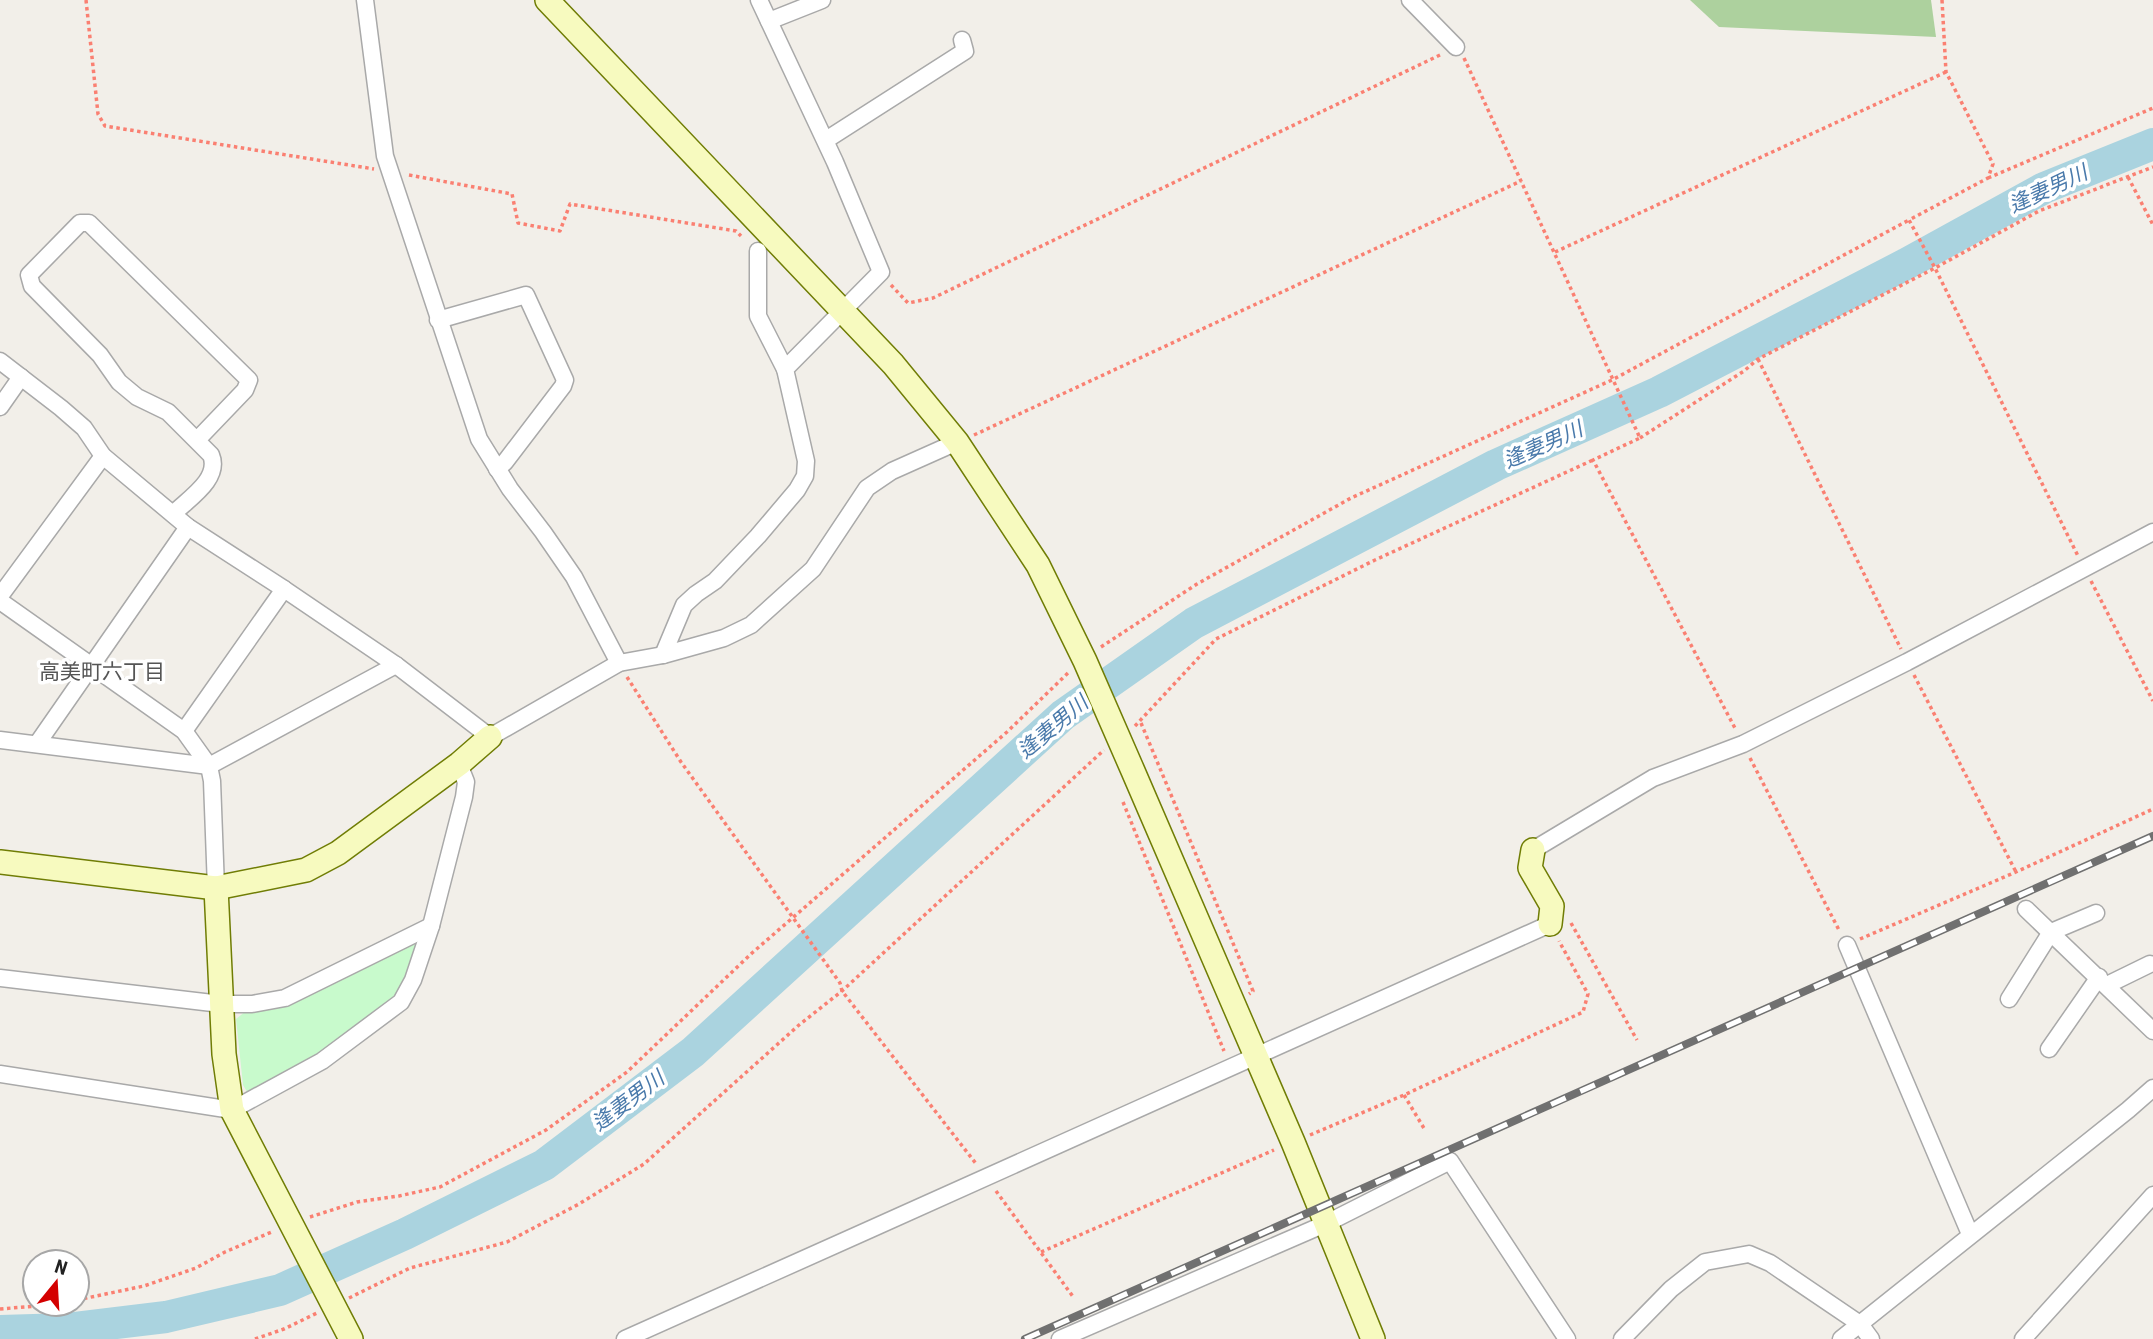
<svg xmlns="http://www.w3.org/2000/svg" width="2153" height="1339" viewBox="0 0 2153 1339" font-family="'Roboto Condensed','Noto Sans JP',sans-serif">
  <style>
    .forest { fill: #add19e }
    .park { fill: #c8facc }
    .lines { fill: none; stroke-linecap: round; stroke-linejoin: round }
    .river { stroke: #aad3df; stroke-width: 32 }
    .street-casing { stroke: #a9a9a9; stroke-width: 19 }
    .secondary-casing { stroke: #707d05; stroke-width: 26 }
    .path { stroke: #fa8072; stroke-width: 3.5; stroke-dasharray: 3.5 3.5; stroke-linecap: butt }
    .street { stroke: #fff; stroke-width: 16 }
    .secondary { stroke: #f7fabf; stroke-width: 23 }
    .rail-casing { stroke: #707070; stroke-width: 8 }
    .rail { stroke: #fff; stroke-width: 5; stroke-dasharray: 16; stroke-linecap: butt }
    .labels { text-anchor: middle; stroke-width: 7; stroke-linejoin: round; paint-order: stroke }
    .water-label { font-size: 21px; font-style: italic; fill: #4a7aab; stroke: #fff }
    .neighbourhood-label { font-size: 21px; fill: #555; stroke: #fff }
  </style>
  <rect width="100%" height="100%" fill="#f2efe9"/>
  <!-- forest -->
  <polygon class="forest" points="1690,0 1931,0 1936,37 1719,27"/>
  <!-- park -->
  <polygon class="park" points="415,939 418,947 398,1000 321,1058 249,1095 243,1085 236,1019 246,1011"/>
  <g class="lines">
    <!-- river -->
    <polyline class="river" points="0,1331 67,1329 166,1317 280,1290 405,1234 544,1165 693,1052 1063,715 1194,623 1496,465 1659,392 1906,264 2044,188 2153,144"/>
    <!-- street casing -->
    <g class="street-casing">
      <g id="street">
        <polyline points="365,0 385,156 479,439 510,489 543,532 574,577 619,663"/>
        <polyline points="1410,0 1456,47"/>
        <polyline points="769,21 822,0"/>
        <polyline points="826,140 965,51 962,40"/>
        <polyline points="758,251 758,316 785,369"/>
        <polyline points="438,320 526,295 565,380 563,386 505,462 497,469"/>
        <polyline points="0,361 61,408 84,428 103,456 188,527 284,589 396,665 490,737 619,663 663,655 724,638 751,625 813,569 867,488 892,471 957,442"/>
        <polyline points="0,407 21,377"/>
        <path d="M173,514C188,499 221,479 211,455L168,412L137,397L119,382L100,355L32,286L29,275L80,223H89L249,380L245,390L198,439"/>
        <polyline points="0,596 103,456"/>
        <polyline points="0,601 184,731 209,766 212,781 216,888"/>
        <polyline points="663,655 684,605 696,594 715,581 758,536 797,490 805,476 806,461 785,369 881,272 835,162 759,0"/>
        <polyline points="184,731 284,589"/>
        <polyline points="0,740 209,766 396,665"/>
        <polyline points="37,744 188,527"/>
        <polyline points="1533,850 1653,778 1743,744 1907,662 2153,532"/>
        <polyline points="2026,909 2153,1031"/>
        <polyline points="1847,945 1970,1234"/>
        <polyline points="0,978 221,1004 252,1004 285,998 431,926"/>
        <polyline points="2107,985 2150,964"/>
        <polyline points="2009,999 2051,932 2096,913"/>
        <polyline points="2049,1049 2099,977"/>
        <polyline points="0,1074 232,1110 322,1061 401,1002 413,980 431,926 464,797 466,782 459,764"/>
        <path d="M625,1339C934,1202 1241,1060 1550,924"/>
        <polyline points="1060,1339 1325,1224 1450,1161 1567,1339"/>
        <polyline points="1622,1339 1671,1289 1705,1262 1749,1254 1770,1263 1860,1324 1871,1339"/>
        <polyline points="1841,1339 2128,1110 2153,1088"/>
        <polyline points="2023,1339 2153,1195"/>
      </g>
    </g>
    <!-- secondary casing -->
    <g class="secondary-casing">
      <g id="secondary">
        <polyline points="547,0 893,364 957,442 1038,565 1085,661 1133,771 1293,1142 1373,1339"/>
        <polyline points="1533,850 1530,868 1552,906 1550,924"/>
        <polyline points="0,862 216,888 306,870 338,853 459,764 490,737"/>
        <polyline points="216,888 224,1054 232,1110 351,1339"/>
      </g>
    </g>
    <!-- path -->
    <g class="path">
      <polyline points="86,0 98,114 105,126 374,169"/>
      <polyline points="1942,0 1946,72 1993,164 1988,178 1909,220 1935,268 2078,556"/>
      <polyline points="1464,58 1640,438 1593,460 1736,730"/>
      <polyline points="409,175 512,194 518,223 560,231 570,204 736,231 741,236"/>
      <polyline points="2128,177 2153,225"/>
      <polyline points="1988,178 2153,108"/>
      <polyline points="1555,252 1946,72"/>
      <polyline points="891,285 908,303 933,298 1442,54"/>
      <polyline points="1758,359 1901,649"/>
      <polyline points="974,435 1521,181"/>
      <polyline points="1640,438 1744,371 1758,359 1935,268 2039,211 2153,167"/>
      <polyline points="2091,581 2153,701"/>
      <polyline points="1101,647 1197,584 1351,498 1612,380 1909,220"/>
      <polyline points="1914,675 2016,872"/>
      <polyline points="627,677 681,762 840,983 842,991 977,1165"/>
      <polyline points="1141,723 1253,991 1249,994"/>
      <polyline points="1135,726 1216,639 1375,560 1593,460"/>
      <polyline points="1750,758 1840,932"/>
      <polyline points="1123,802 1224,1051"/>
      <polyline points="1571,923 1637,1040"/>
      <polyline points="1860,939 2016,872 2153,809"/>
      <polyline points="1404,1095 1425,1130"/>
      <polyline points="1310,1135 1404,1095 1583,1012 1588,994 1559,941"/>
      <polyline points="996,1191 1074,1298"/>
      <polyline points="310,1217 357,1202 399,1196 440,1187 546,1130 627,1072 752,953 1007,732 1070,671"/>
      <polyline points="1041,1252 1274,1150"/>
      <polyline points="349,1298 410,1268 507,1242 579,1204 644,1164 799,1025 842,991 1104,750"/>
      <polyline points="77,1300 144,1286 196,1268 225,1252 274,1231"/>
      <polyline points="0,1309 60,1304"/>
      <polyline points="255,1339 284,1329 317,1313"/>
    </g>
    <!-- street -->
    <use href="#street" class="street"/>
    <!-- secondary -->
    <use href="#secondary" class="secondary"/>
    <!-- rail casing -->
    <g class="rail-casing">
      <polyline id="rail" points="1025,1339 2153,836"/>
    </g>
    <!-- rail -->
    <use href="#rail" class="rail"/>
  </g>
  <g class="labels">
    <!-- water labels -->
    <g class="water-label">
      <text transform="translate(2048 189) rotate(-25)" y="7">逢妻男川</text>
      <text transform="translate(1543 445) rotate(-24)" y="7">逢妻男川</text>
      <text transform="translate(1053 727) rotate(-40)" y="7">逢妻男川</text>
      <text transform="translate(628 1101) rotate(-37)" y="7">逢妻男川</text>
    </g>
    <!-- neighbourhood labels -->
    <g class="neighbourhood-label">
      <text x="102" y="679">高美町六丁目</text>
    </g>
  </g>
  <!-- north arrow -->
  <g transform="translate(56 1283) rotate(18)"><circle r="33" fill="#ffffff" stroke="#a7a7a7" stroke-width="2"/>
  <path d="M0-5L12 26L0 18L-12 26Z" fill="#d40000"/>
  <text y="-10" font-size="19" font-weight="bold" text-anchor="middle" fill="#222222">N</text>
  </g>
</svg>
